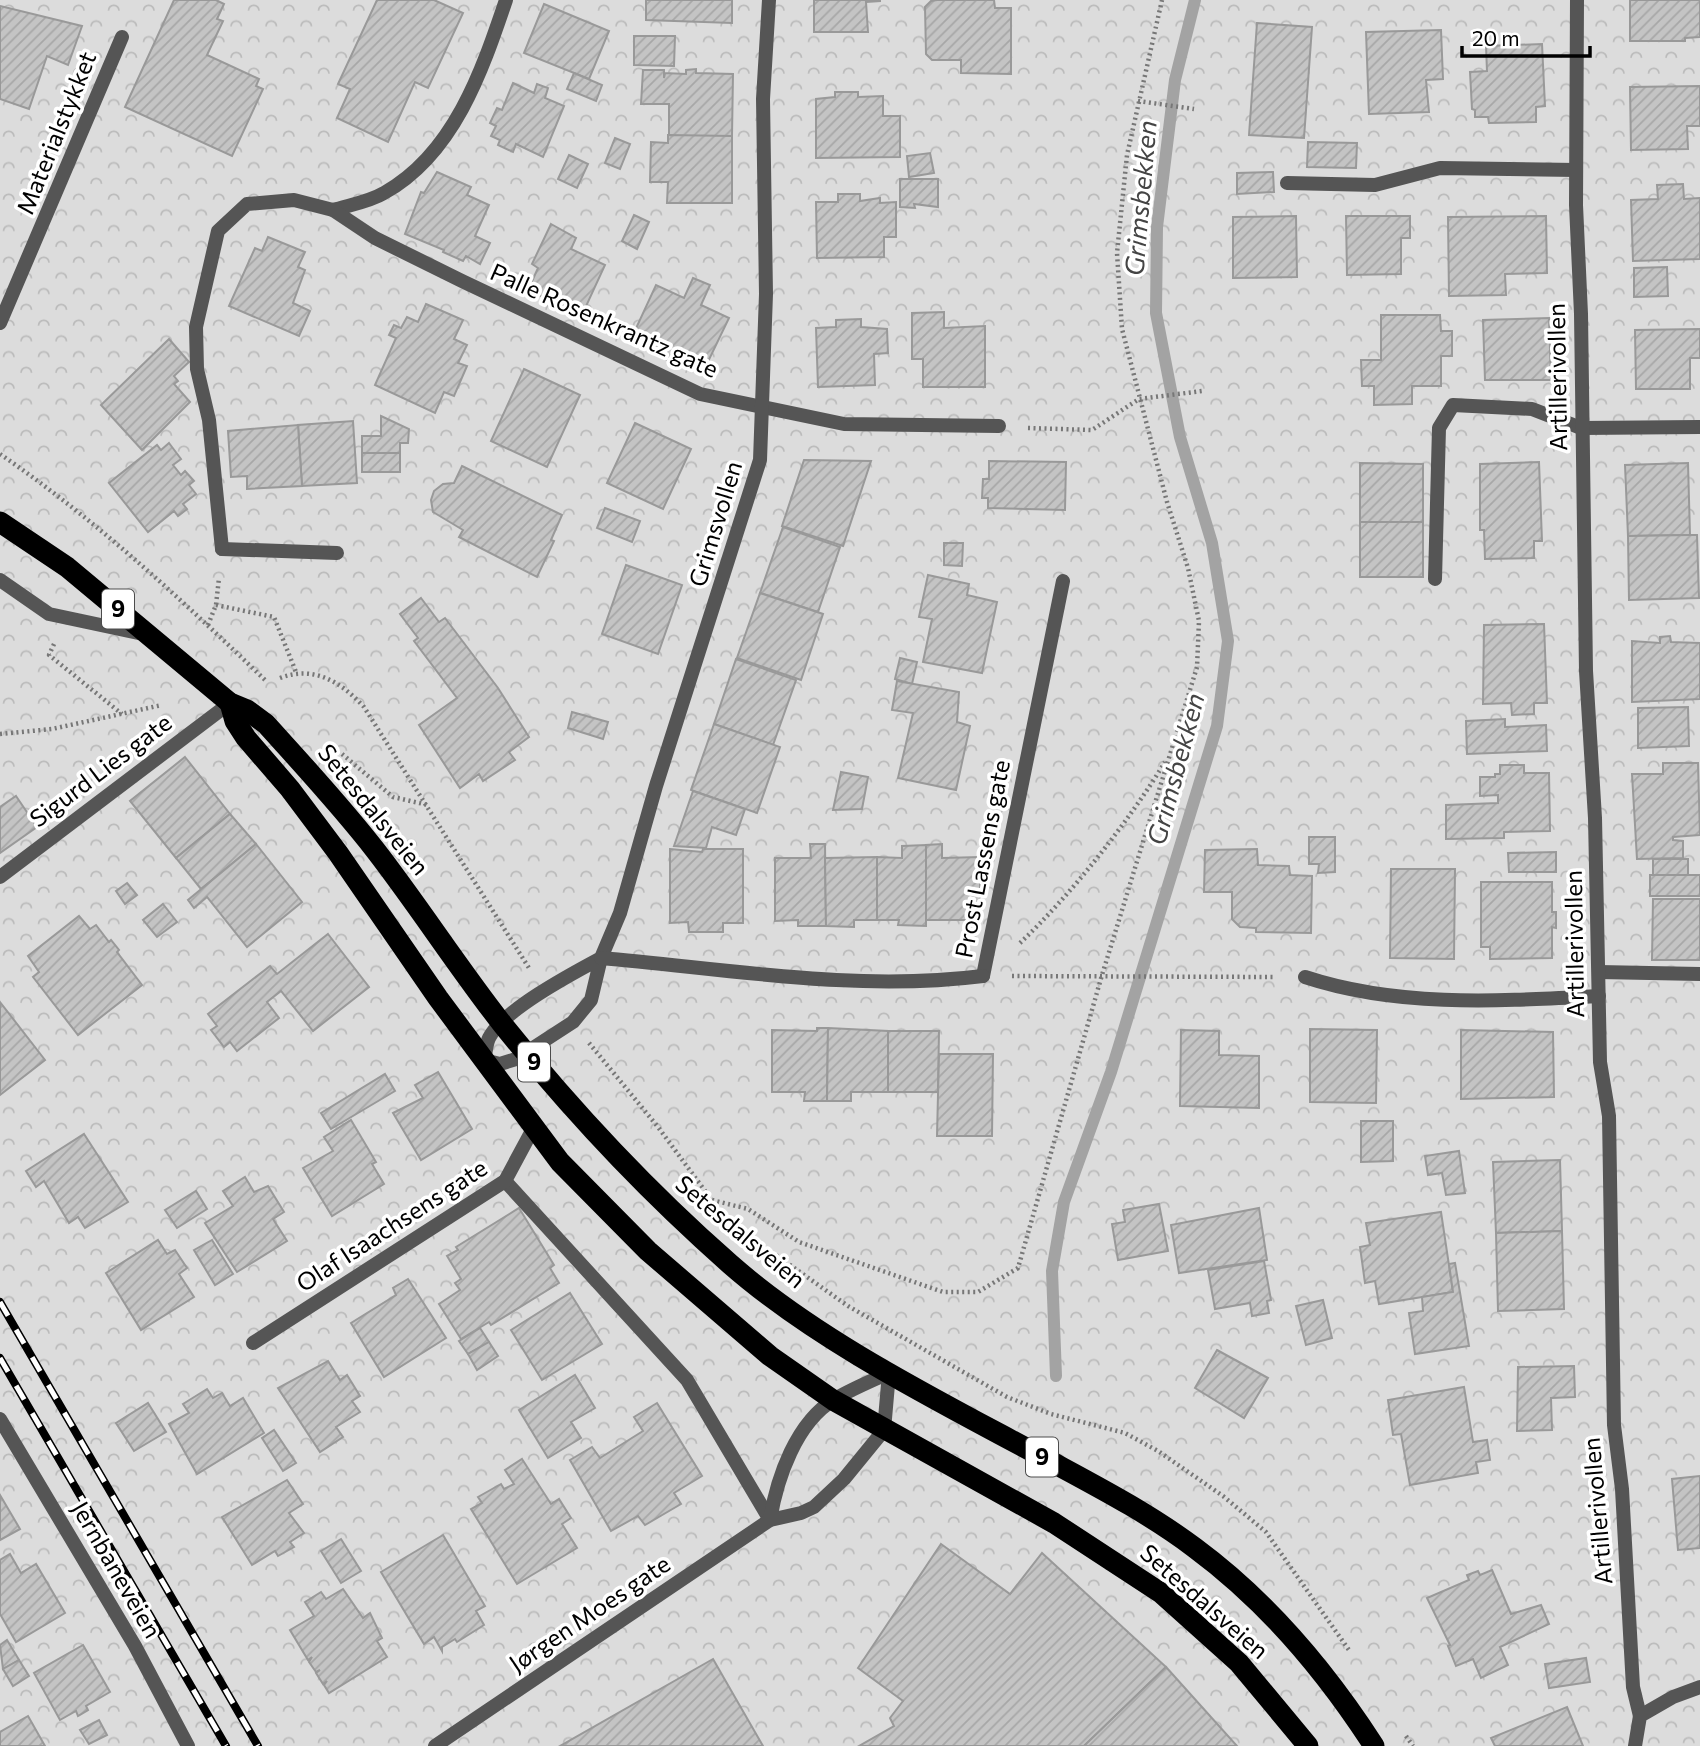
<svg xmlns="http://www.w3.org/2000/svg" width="1700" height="1746" viewBox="0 0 1700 1746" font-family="Commissioner,sans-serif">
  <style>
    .park { fill: url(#park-crowns) }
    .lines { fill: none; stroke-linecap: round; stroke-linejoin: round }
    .stream { stroke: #a3a3a3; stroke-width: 12 }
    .building { fill: url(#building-hatch); stroke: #999; stroke-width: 2 }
    .path { stroke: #777; stroke-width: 4.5; stroke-dasharray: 2 3.5; stroke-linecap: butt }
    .lane { stroke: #555; stroke-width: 14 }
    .street { stroke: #555; stroke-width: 14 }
    .highway { stroke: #000; stroke-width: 21 }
    .rail-casing { stroke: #000; stroke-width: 8 }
    .rail { stroke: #fff; stroke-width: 5; stroke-dasharray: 16; stroke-linecap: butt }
    .labels { text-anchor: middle; stroke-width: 7; stroke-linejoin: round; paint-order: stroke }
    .shield { fill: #fff; stroke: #4c4c4c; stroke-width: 2 }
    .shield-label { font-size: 23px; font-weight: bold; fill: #000 }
    .street-label { font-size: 24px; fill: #000; stroke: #fff }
    .water-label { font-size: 26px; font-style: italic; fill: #444; stroke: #fff }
  </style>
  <defs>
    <pattern id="park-crowns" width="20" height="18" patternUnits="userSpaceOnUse" patternTransform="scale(1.75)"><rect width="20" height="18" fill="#dcdcdc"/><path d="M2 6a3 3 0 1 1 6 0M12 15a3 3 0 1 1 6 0" fill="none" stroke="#bbb"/></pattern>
    <pattern id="building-hatch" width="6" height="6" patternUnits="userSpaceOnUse" patternTransform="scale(1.75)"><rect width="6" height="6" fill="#c4c4c4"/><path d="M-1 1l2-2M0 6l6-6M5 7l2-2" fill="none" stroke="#a7a7a7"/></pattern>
  </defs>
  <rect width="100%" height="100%" fill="#fff"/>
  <!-- park -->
  <rect class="park" x="0" y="0" width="1700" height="1746"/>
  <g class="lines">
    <!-- stream -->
    <polyline class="stream" points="1056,1376 1052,1271 1064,1202 1111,1072 1217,726 1228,641 1212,543 1180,437 1156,313 1157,227 1175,80 1195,0"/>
  </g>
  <!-- building -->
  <g class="building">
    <polygon points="174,0 216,0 224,4 217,19 223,21 207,55 259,79 256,86 263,89 232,156 125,107"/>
    <polygon points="377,0 434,0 463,13 428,88 415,82 388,142 337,118 350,89 338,84"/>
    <polygon points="646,0 732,0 732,23 646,20"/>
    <polygon points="814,0 880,0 880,1 866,2 868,32 814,32"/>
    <polygon points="937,0 994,0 995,8 1011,8 1011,74 961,73 961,60 932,60 926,54 925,7 931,1"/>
    <polygon points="1630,0 1700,0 1700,37 1685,38 1685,41 1630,41"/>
    <polygon points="544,4 609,31 589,79 524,53"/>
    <polygon points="0,6 82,26 68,65 47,56 29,109 0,99"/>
    <polygon points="1257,23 1312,27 1304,138 1249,135"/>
    <polygon points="1441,30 1443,79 1426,80 1429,112 1369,114 1366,32"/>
    <polygon points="634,36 675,36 674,66 634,65"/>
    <polygon points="1542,44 1545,106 1536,107 1536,122 1489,123 1488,117 1475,117 1475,110 1472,109 1470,72 1487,71 1486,46"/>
    <polygon points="696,69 696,73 733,74 732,136 669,136 669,104 641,104 643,70 664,70 664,78 665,73 686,74 686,70"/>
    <polygon points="574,73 602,85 596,101 567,89"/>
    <polygon points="513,83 534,93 537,84 548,88 545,98 564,106 543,157 516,144 513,152 498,145 500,140 491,136 496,126 490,123 497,108 502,110"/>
    <polygon points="1700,86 1700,126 1687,126 1688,149 1631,150 1630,87"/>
    <polygon points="835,92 858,92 858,97 883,96 883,116 900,116 900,157 816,158 816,99 835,97"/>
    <polygon points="668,135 732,136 732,203 667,203 668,182 650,182 651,142 668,143"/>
    <polygon points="615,138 630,144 620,169 605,163"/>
    <polygon points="1308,142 1357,143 1356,168 1307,167"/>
    <polygon points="930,153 934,173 909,177 907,156"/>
    <polygon points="569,155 588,164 577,188 558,179"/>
    <polygon points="437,172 471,187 467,195 489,205 475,236 490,243 480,264 466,256 463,261 443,252 444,250 405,234 421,192 424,193"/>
    <polygon points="1273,172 1274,192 1237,194 1237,173"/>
    <polygon points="900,179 938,179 938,207 914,204 915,208 900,207"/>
    <polygon points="1683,184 1684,199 1700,198 1700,259 1633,261 1631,200 1658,199 1657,185"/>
    <polygon points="838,194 860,194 860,201 880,198 880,203 896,202 896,237 884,237 884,257 817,258 816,202 838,202"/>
    <polygon points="634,215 649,222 637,249 622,241"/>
    <polygon points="1296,216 1297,277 1233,278 1233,217"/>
    <polygon points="1346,216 1410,216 1410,238 1401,238 1401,274 1347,275"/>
    <polygon points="1546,216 1547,273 1505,274 1506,295 1449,296 1448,217"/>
    <polygon points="551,224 576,238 571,249 605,265 582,315 528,290 538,268 532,264"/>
    <polygon points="268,237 305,252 298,267 305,270 293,303 310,311 299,336 229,306 255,248 262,251"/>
    <polygon points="1667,267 1668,296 1634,297 1634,268"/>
    <polygon points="693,278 710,285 701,305 729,318 704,370 674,356 671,362 660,357 663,351 632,337 656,285 684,298"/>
    <polygon points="426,304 463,320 454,339 467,345 458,363 467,366 454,396 444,392 435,413 375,385 396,338 389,335 394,325 401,328 407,317 418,322"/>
    <polygon points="944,312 944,328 985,326 985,387 923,387 923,359 912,359 912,313"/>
    <polygon points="1381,315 1440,315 1441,331 1452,331 1452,356 1441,356 1441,386 1412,386 1412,404 1374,405 1374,386 1362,386 1361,360 1381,360"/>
    <polygon points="1549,318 1551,380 1485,380 1483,320"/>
    <polygon points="861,319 861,327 887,329 888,353 874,354 875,385 818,387 816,328 836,327 836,320"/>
    <polygon points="1700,329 1700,358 1690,358 1690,389 1636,389 1635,330"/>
    <polygon points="169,339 189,362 174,376 178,381 174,384 190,402 142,450 101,405"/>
    <polygon points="524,369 580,395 547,467 491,441"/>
    <polygon points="381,416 409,429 408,443 400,443 400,453 362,453 362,436 381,436"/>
    <polygon points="353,421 357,483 302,486 298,425"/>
    <polygon points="635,423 691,449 663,509 607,483"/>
    <polygon points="298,425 302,486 247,489 247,476 231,477 228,431"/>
    <polygon points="169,443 181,459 173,465 181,475 185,471 194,481 189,485 196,494 183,504 187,509 178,516 174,511 148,532 109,483 157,445 161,450"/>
    <rect x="362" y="453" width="38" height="19"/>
    <polygon points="804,460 871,461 843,546 782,526"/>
    <polygon points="989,461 1066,462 1065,510 988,508 988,498 982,498 983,479 989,479"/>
    <polygon points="1539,462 1542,541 1534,541 1534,558 1485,559 1484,530 1480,530 1480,464"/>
    <polygon points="1360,463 1423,464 1423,522 1360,522"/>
    <polygon points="1688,463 1690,535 1628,536 1625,465"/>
    <polygon points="462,466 562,515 551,540 554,541 537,577 459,537 463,530 433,512 431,500 434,491 443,484 454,483"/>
    <polygon points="605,508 640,521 632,542 597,528"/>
    <rect x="1360" y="522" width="63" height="55"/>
    <polygon points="783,527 840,547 818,612 760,593"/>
    <polygon points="1690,535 1697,535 1699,598 1629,600 1628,536"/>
    <polygon points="944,543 963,543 962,566 944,565"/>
    <polygon points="626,565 682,585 658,654 602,634"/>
    <polygon points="928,575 969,584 967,595 997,602 982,673 923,662 932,619 919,617"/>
    <polygon points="760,593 823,614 801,680 737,658"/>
    <polygon points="421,598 439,622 445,618 498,688 529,737 509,752 515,760 483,781 479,774 460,788 419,725 457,698 414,641 418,638 400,614"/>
    <polygon points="1544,624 1547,703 1534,703 1534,714 1512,715 1511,703 1483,704 1484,625"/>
    <polygon points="1670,636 1671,642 1700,643 1700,699 1632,702 1632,641 1660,643 1660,637"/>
    <polygon points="900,658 917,662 912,684 895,679"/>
    <polygon points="736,659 796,680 773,745 714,724"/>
    <polygon points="897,681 959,692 957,722 970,726 956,790 898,778 913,713 892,710"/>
    <polygon points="1688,707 1689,746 1638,748 1638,708"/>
    <polygon points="572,712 608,722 603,739 568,728"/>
    <polygon points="1505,719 1505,727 1546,725 1547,751 1467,754 1466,721"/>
    <polygon points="714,724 780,747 757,813 691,790"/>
    <polygon points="185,757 230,814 176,858 130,801"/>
    <polygon points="1663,763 1698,763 1700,835 1673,837 1673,840 1683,841 1683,858 1637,859 1632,774 1663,774"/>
    <polygon points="1500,765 1524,765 1524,773 1549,773 1550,831 1504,832 1504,838 1446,839 1446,805 1498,803 1498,795 1480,796 1480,777 1495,777 1495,774 1500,774"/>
    <polygon points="841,772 868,777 862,809 833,810"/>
    <polygon points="693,791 745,809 736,835 712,827 706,848 674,846"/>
    <polygon points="16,796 37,827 0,853 0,807"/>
    <polygon points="230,814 256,844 201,889 176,858"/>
    <polygon points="1309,837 1335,837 1335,872 1318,873 1319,864 1309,864"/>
    <polygon points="256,844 302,902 247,947 207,897 194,908 188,900"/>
    <polygon points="810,844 825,844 826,926 798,926 798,920 775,921 775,858 811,858"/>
    <polygon points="942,844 942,858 980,857 980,920 926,920 926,845"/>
    <polygon points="926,845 926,926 898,925 899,920 877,920 877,857 902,858 902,846"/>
    <polygon points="670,849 702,852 703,849 743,849 743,923 723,923 723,932 689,932 688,922 670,923"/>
    <polygon points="1257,849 1258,865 1289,866 1290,875 1312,876 1311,933 1256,932 1256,928 1240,927 1232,919 1232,892 1204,892 1205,850"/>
    <polygon points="1556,852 1556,872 1509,872 1508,853"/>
    <polygon points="877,857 877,920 854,920 854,927 826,926 825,858"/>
    <rect x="1653" y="859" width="35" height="16"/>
    <polygon points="1391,869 1455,869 1454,959 1390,958"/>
    <rect x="1650" y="875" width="50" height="21"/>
    <polygon points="1481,882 1552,882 1552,912 1556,912 1556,928 1552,927 1552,958 1490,959 1490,947 1481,947"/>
    <polygon points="127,883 137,895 125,904 116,891"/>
    <polygon points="1653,899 1700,899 1700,960 1652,960"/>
    <polygon points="163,904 177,922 157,937 143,920"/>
    <polygon points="79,916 90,929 96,925 109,942 111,940 119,950 117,952 142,985 78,1035 33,977 39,972 28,956"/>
    <polygon points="328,934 369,987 313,1031 281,991 267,1002 279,1018 237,1051 230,1042 224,1047 211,1030 217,1026 208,1014 270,966 277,974"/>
    <polygon points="0,1002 45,1060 0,1095"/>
    <polygon points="817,1028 828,1028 827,1101 804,1101 805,1092 772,1092 772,1030 817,1031"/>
    <polygon points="828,1028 888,1031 888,1092 851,1092 851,1101 827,1101"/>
    <polygon points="1310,1029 1377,1030 1376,1103 1310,1102"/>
    <polygon points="1181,1030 1219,1031 1219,1055 1259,1056 1259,1108 1180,1106"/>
    <polygon points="1461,1030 1553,1032 1554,1097 1461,1099"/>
    <polygon points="888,1031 939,1031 938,1092 888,1092"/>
    <polygon points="939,1054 993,1054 992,1136 937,1136"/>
    <polygon points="438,1072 472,1129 421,1160 393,1113 423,1098 415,1085"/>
    <polygon points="385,1074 395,1091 331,1129 321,1113"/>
    <polygon points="351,1120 376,1162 372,1164 384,1184 332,1216 303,1168 333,1151 324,1137"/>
    <polygon points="1361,1121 1393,1121 1393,1161 1361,1162"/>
    <polygon points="84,1134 128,1202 85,1228 78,1217 69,1223 44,1181 36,1187 26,1171"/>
    <polygon points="1459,1151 1465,1193 1446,1195 1442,1173 1428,1175 1425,1156"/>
    <polygon points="1560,1160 1562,1231 1496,1233 1493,1162"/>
    <polygon points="245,1177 254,1192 268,1186 284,1212 273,1219 287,1241 237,1272 205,1223 233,1206 223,1191"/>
    <polygon points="196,1191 207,1209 177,1228 165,1210"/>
    <polygon points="1159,1204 1168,1251 1118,1260 1112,1224 1125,1222 1123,1210"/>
    <polygon points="519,1208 554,1265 550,1268 559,1283 491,1325 489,1322 461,1339 439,1304 460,1290 455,1283 461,1279 447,1256 458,1250 456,1247"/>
    <polygon points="1259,1208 1267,1260 1179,1273 1171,1225"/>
    <polygon points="1441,1212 1453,1292 1379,1304 1375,1281 1365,1283 1360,1247 1370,1245 1366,1223"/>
    <polygon points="1562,1231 1564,1309 1498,1311 1496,1233"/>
    <polygon points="158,1240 167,1254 175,1250 187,1268 179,1274 194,1297 141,1330 106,1273"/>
    <polygon points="212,1240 233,1274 215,1285 194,1250"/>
    <polygon points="1264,1261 1271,1300 1267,1301 1269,1313 1252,1316 1250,1303 1215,1309 1208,1270"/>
    <polygon points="1455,1263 1469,1346 1415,1354 1409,1313 1423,1311 1422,1297 1453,1292 1449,1264"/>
    <polygon points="408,1279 446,1338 384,1377 351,1323 396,1295 393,1288"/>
    <polygon points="570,1293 602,1344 542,1380 511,1330"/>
    <polygon points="1323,1300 1332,1338 1306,1345 1296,1306"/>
    <polygon points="480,1328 489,1342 468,1354 459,1341"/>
    <polygon points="489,1342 498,1356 477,1370 468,1354"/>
    <polygon points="1217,1350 1268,1378 1244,1418 1195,1388"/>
    <polygon points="328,1361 340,1380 347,1375 360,1396 352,1401 360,1412 336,1427 343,1437 320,1452 278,1388"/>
    <polygon points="1574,1366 1575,1397 1551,1398 1552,1430 1517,1431 1518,1367"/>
    <polygon points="575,1375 595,1408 571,1422 581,1438 548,1458 519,1410"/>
    <polygon points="1464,1387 1473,1442 1487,1440 1490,1460 1476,1462 1478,1473 1410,1485 1401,1434 1393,1435 1388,1400"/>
    <polygon points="207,1389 213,1398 222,1393 230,1406 243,1398 264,1433 197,1474 169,1424 189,1413 183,1404"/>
    <polygon points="148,1403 166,1432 134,1451 116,1423"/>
    <polygon points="657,1403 702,1476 674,1493 681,1504 645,1525 638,1516 611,1531 570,1460 592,1447 600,1458 643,1431 634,1417"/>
    <polygon points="274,1430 296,1463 283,1471 262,1438"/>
    <polygon points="522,1459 551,1504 559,1499 571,1518 562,1524 577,1548 517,1584 471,1509 482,1503 478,1497 501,1484 504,1489 514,1484 505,1470"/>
    <polygon points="1700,1476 1700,1548 1678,1550 1672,1479"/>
    <polygon points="287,1480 303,1504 289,1513 304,1533 290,1542 294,1547 278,1556 275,1551 252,1565 222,1517"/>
    <polygon points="0,1495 20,1529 0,1540"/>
    <polygon points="443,1535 485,1606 476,1611 484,1625 457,1642 455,1639 442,1647 442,1651 434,1637 424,1644 381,1572"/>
    <polygon points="341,1539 361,1571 341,1583 321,1551"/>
    <polygon points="941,1544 1010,1594 1042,1553 1166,1667 1084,1746 859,1746 894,1726 890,1718 903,1701 858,1668"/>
    <polygon points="10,1554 21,1573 36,1564 65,1613 16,1642 0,1614 0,1560"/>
    <polygon points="1492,1570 1511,1614 1541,1605 1549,1624 1500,1647 1508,1665 1481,1678 1473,1659 1456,1666 1448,1646 1450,1645 1427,1598 1469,1580 1467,1575 1478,1571 1480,1575"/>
    <polygon points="343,1589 363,1618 370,1613 382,1638 377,1641 387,1657 329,1693 324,1685 327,1681 323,1684 316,1673 320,1670 316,1672 309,1662 312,1657 308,1660 290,1630 314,1616 305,1602 321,1592 326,1599"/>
    <polygon points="7,1640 19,1660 3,1669 0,1645"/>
    <polygon points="83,1645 110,1692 86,1706 88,1710 78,1716 76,1711 60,1720 34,1673"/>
    <polygon points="1586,1658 1590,1682 1549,1688 1545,1664"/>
    <polygon points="713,1659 763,1746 560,1746"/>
    <polygon points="19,1660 29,1676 13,1686 3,1669"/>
    <polygon points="1166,1667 1237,1746 1084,1746"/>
    <polygon points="1567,1707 1583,1746 1495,1746 1491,1738"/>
    <polygon points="28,1716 45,1746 0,1746 0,1732"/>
    <polygon points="99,1720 107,1735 89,1744 80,1730"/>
  </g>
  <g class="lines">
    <!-- path -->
    <g class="path">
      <polyline points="1138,101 1194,109"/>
      <polyline points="1028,428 1092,430 1139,399 1202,391"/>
      <path d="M0,454C96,520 181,599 265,680"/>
      <polyline points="216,605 274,617 296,672"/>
      <polyline points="208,625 216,605 219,578"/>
      <polyline points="54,644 49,655 122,714"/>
      <path d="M280,678C314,665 341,682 364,707L529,968"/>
      <polyline points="0,734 52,729 162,705"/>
      <polyline points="342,754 393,797 428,805"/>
      <path d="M1020,943C1071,895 1129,821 1165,762"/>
      <polyline points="1012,976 1276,977"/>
      <polyline points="589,1043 658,1127 711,1199"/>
      <polyline points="712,1200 748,1209 799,1242 943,1292 978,1292 1018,1268 1102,975 1197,667 1199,621 1188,568 1167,502 1122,329 1117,253 1127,155 1162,0"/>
      <polyline points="776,1255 848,1306 1007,1397 1051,1414 1125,1433 1158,1451 1223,1496 1266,1532 1349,1650"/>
      <polyline points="1406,1736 1413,1746"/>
    </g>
    <!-- lane -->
    <g class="lane">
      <polyline points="1287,183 1375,185 1440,168 1576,170"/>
      <polyline points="0,323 122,37"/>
      <polyline points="222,549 337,553"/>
      <polyline points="1435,579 1439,428 1453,405 1532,409 1581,428 1700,427"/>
      <polyline points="0,580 49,614 143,634"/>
      <polyline points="1599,972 1700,974"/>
      <polyline points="983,976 1063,581"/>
      <polyline points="505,1181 687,1380 770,1520"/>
    </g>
    <!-- street -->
    <g class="street">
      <polyline points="1577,0 1576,205 1581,314 1586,671 1595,818 1600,1062 1609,1116 1614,1425 1622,1489 1633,1687 1640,1716"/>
      <path d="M333,210C349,205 369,202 384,193C454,154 482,71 506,0"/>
      <polyline points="222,549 209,420 197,369 196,327 218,231 247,204 294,200 333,210 375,238 462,281 700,394 844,424 999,426"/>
      <polyline points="0,877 230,703"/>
      <path d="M601,958C573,973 503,1010 489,1038C486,1044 486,1053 484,1060L500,1064L516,1059L573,1022L591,1000L601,958L620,913L656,786L760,460L766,294L763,99L769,0"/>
      <path d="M601,958C728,969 855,992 983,976"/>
      <path d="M1305,977C1399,1008 1501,1001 1599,996"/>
      <polyline points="253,1343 505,1181 534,1127"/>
      <polyline points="0,1419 135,1646 188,1746"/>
      <path d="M435,1746L770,1520L801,1513L814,1507L844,1479L884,1430L889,1373C871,1381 852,1389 835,1399C796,1422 777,1478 770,1520"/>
      <polyline points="1635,1746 1640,1716 1673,1697 1700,1687"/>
    </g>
    <!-- highway -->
    <g class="highway">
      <path d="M0,522L67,567L230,703L247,710L266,724C304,766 342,807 376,851C420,908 459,969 503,1025C572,1111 647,1191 730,1264C820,1343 945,1404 1050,1461C1100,1488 1150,1514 1195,1548C1268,1602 1325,1670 1374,1746"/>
      <polyline points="230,703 235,721 246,738 290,789 338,853 438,998 560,1162 648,1251 770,1356 833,1400 1054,1523 1161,1593 1239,1663 1308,1746"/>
    </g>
    <!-- rail casing -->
    <g class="rail-casing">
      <g id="rail">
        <polyline points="0,1302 258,1746"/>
        <polyline points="0,1358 226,1746"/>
      </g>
    </g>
    <!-- rail -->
    <use href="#rail" class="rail"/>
  </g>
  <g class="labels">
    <!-- shield labels -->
    <g class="shield">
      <rect x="102" y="589.5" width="32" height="39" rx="5"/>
      <rect x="518" y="1042.5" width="32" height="39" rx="5"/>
      <rect x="1026" y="1437.5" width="32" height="39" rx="5"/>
    </g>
    <g class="shield-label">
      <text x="118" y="617">9</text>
      <text x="534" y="1070">9</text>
      <text x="1042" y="1465">9</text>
    </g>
    <!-- street labels -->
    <g class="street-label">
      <text transform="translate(57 133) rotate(-68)" y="8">Materialstykket</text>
      <text transform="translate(604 321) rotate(24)" y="8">Palle Rosenkrantz gate</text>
      <text transform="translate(1558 377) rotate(-91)" y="8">Artillerivollen</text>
      <text transform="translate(716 524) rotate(-73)" y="8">Grimsvollen</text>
      <text transform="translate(101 771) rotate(-37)" y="8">Sigurd Lies gate</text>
      <text transform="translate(373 810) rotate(51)" y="8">Setesdalsveien</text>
      <text transform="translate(983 859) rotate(-79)" y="8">Prost Lassens gate</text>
      <text transform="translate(1575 944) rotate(-91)" y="8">Artillerivollen</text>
      <text transform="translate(392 1226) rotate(-33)" y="8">Olaf Isaachsens gate</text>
      <text transform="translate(740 1232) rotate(40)" y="8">Setesdalsveien</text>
      <text transform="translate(1598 1511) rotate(-95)" y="8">Artillerivollen</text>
      <text transform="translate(116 1570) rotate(60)" y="8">Jernbaneveien</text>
      <text transform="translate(1204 1602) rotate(41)" y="8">Setesdalsveien</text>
      <text transform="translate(590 1614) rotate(-34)" y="8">Jørgen Moes gate</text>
    </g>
    <!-- water labels -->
    <g class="water-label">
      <text transform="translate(1141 198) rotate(-85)" y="9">Grimsbekken</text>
      <text transform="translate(1176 769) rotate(-75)" y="9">Grimsbekken</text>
    </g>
  </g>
  <!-- scale -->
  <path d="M1462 46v10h128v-10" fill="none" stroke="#000000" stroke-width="3.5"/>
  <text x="1472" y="46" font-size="21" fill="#000000" stroke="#ffffff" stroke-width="5" paint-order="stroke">20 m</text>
</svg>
